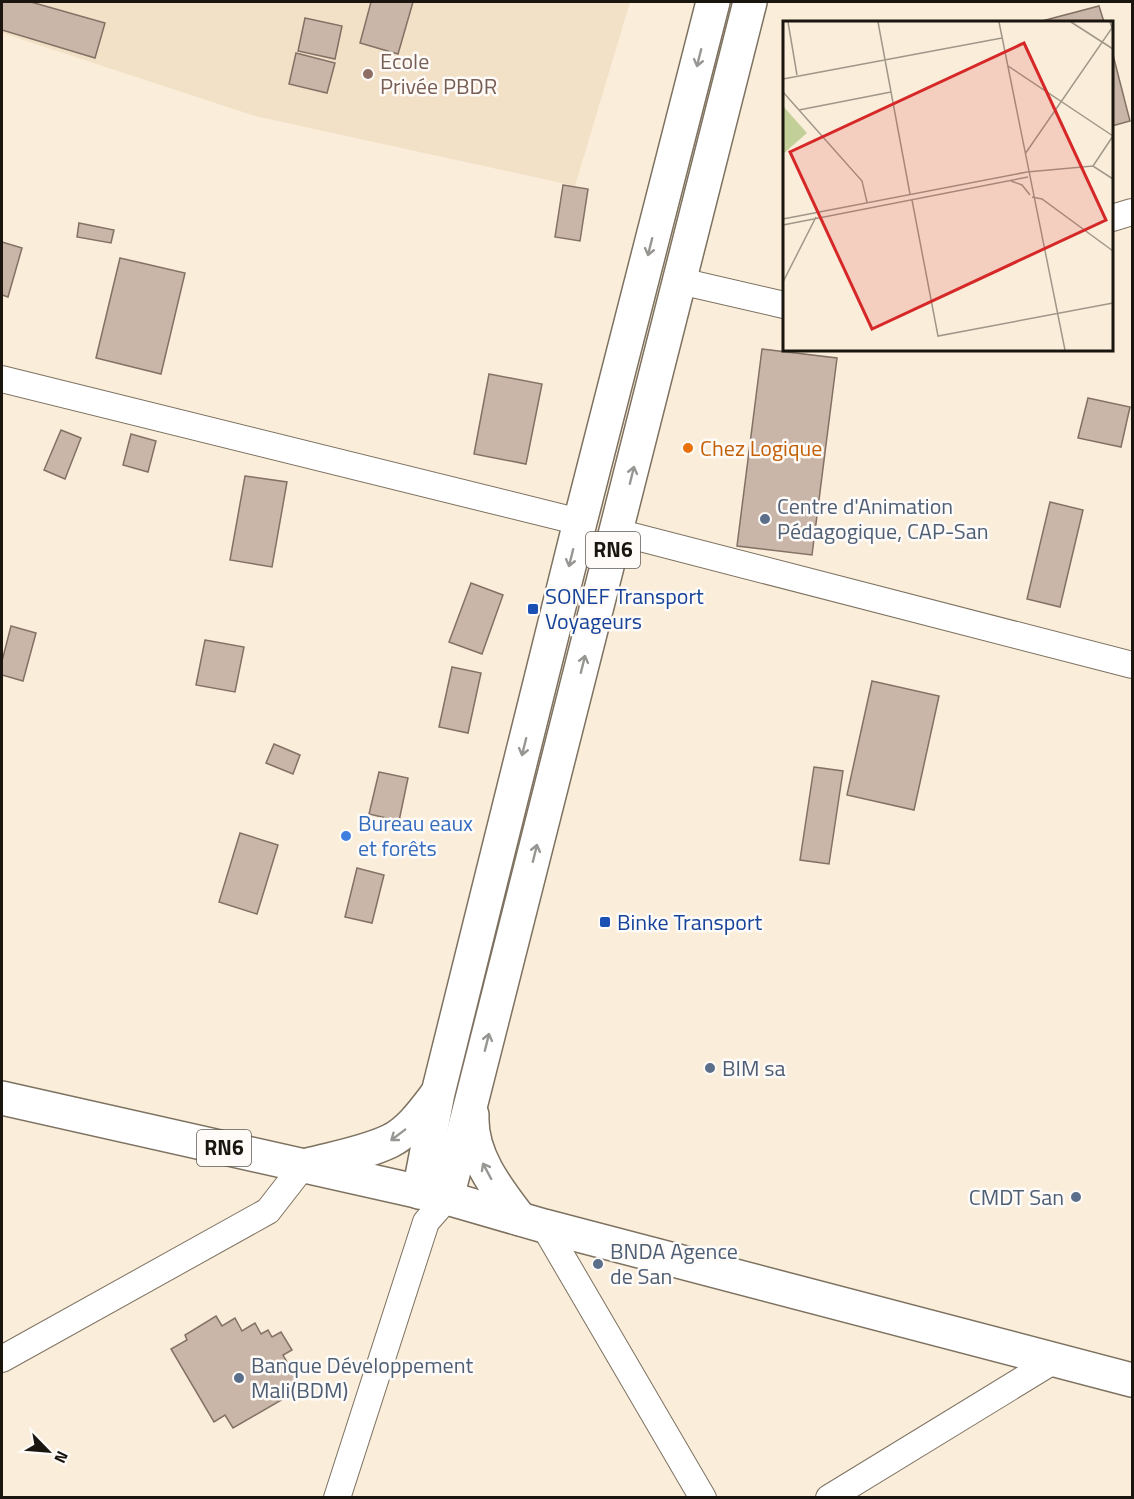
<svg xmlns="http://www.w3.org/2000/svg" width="1134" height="1499" viewBox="0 0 1134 1499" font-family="'Titillium Web',sans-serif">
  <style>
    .built { fill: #f2e0c7 }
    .building { fill: #cab6a9; stroke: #837165; stroke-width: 1.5 }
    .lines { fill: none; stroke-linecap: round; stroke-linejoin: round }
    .street-casing { stroke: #7d7160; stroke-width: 28 }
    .secondary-casing { stroke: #7d7160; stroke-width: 36 }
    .primary-casing { stroke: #7d7160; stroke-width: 36 }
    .street { stroke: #fff; stroke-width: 26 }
    .secondary { stroke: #fff; stroke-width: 33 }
    .primary { stroke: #fff; stroke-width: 33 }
    .oneway { stroke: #989693 }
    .education-dot { fill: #8d6e63; stroke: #fefbf8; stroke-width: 2 }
    .food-dot { fill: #e8710a; stroke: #fefbf8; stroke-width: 2 }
    .service-dot { fill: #5c6f8a; stroke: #fefbf8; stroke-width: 2 }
    .transit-dot { fill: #1a4fb4; stroke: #fefbf8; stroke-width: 2 }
    .shop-dot { fill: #3f7fe0; stroke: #fefbf8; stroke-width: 2 }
    .labels { text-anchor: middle; stroke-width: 5; stroke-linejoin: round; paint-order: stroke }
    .shield { fill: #fefbf8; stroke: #5e5b55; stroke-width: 1.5 }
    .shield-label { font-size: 21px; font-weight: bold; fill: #1a160f }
    .education-label { font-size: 22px; fill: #785e54; stroke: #fefbf8; text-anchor: start }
    .food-label { font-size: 22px; fill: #c56008; stroke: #fefbf8; text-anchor: start }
    .service-label { font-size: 22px; fill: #4e5e75; stroke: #fefbf8; text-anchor: start }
    .transit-label { font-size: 22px; fill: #164399; stroke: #fefbf8; text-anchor: start }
    .shop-label { font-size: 22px; fill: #366cbe; stroke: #fefbf8; text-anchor: start }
    .inset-road { fill: none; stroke: #a09789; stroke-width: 1.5 }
    .view { fill: #d62828; fill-opacity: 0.15; stroke: #d62828; stroke-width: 3 }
    .inset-edge { fill: none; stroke: #1a160f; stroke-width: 3 }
  </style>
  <rect width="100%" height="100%" fill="#faedda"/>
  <!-- built -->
  <polygon class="built" points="2,2 630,2 575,186 255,116 2,33"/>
  <!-- building -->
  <g class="building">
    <polygon points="2,2 31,2 105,23 95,58 2,30"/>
    <polygon points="371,2 413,2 398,54 360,43"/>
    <polygon points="1099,6 1104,22 1038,22"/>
    <polygon points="305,18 342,26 335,59 298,51"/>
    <polygon points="1112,51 1130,121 1112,126"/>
    <polygon points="296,53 335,63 327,93 289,84"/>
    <polygon points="563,185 588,189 580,241 555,237"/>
    <polygon points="79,223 114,230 111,243 77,237"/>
    <polygon points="2,242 22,248 8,297 2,295"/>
    <polygon points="120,258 185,273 161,374 96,358"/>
    <polygon points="762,349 837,358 812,555 737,546"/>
    <polygon points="489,374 542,384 526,464 474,454"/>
    <polygon points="1088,398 1130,407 1121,447 1078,438"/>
    <polygon points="61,430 81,438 65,479 44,470"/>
    <polygon points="131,434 156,441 148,472 123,465"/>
    <polygon points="245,476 287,482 272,567 230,560"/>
    <polygon points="1050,502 1083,510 1060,607 1027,599"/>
    <polygon points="471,583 503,595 482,654 449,642"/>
    <polygon points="11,626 36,633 23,681 2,675 2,661"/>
    <polygon points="205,640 244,647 235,692 196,685"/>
    <polygon points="452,667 481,673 468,733 439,727"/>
    <polygon points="872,681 939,696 914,810 847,795"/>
    <polygon points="274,744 300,755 293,774 266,763"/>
    <polygon points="814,767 843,771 829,864 800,860"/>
    <polygon points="379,772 408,778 399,821 369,814"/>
    <polygon points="240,833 278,845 257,914 219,902"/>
    <polygon points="357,868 384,875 372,923 345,917"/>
    <polygon points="216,1316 222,1326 235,1318 242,1331 255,1323 261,1334 268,1330 272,1337 281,1332 292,1350 283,1355 302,1388 233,1428 225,1415 214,1422 171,1349 187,1340 185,1335"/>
  </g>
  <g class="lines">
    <!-- street casing -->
    <g class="street-casing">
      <g id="street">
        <polyline points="1112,218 1132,212"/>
        <polyline points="680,281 784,305"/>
        <polyline points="2,379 580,522"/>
        <polyline points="617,532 1132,665"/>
        <polyline points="544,1226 703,1498"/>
        <polyline points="2,1359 268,1211 303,1166"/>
        <polyline points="337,1498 426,1222 447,1198"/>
        <polyline points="829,1498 1053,1361"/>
      </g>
    </g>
    <!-- secondary casing -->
    <g class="secondary-casing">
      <polyline id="secondary" points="447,1198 544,1226 1132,1380"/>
    </g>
    <!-- primary casing -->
    <g class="primary-casing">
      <g id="primary">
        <polyline points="2,1098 447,1198 750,2"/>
        <path d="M472,1115C470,1155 497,1189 520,1219"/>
        <path d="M308,1165C335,1158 365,1153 390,1141C410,1131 424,1111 437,1094"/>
        <polyline points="419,1192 438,1093 580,522 713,2"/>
      </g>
    </g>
    <!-- street -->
    <use href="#street" class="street"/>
    <!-- secondary -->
    <use href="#secondary" class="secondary"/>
    <!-- primary -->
    <use href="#primary" class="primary"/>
  </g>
  <!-- one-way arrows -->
  <defs><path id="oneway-shaft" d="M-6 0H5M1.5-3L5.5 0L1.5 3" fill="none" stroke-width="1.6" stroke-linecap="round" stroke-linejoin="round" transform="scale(1.5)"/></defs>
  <g class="oneway">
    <use href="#oneway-shaft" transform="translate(699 58) rotate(104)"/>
    <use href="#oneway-shaft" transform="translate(650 247) rotate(104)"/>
    <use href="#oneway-shaft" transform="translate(632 475) rotate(-76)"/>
    <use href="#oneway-shaft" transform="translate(571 558) rotate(104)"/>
    <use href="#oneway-shaft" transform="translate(583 664) rotate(-76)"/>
    <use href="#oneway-shaft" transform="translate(524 747) rotate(104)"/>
    <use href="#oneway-shaft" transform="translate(535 853) rotate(-76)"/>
    <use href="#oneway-shaft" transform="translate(487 1042) rotate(-76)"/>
    <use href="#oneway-shaft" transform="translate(398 1135) rotate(143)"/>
    <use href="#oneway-shaft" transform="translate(487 1171) rotate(-118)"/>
  </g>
  <!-- markers -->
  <circle class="education-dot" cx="368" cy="74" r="6"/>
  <circle class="food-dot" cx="688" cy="448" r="6"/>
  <g class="service-dot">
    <circle cx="765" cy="519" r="6"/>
    <circle cx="710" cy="1068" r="6"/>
    <circle cx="1076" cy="1197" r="6"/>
    <circle cx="598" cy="1264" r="6"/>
    <circle cx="239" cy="1378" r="6"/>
  </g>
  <g class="transit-dot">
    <rect x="527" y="603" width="12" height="12" rx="3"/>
    <rect x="599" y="916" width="12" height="12" rx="3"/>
  </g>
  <circle class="shop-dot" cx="346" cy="836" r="6"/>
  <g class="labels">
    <!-- shield labels -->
    <g class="shield">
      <rect x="586" y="532" width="54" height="36" rx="4.5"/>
      <rect x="197" y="1130" width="54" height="36" rx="4.5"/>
    </g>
    <g class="shield-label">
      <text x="613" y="557">RN6</text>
      <text x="224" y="1155">RN6</text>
    </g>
    <!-- education labels -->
    <g class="education-label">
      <text x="380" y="69">Ecole<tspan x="380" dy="25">Privée PBDR</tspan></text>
    </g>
    <!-- food labels -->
    <g class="food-label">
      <text x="700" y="456">Chez Logique</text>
    </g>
    <!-- service labels -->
    <g class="service-label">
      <text x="777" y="514">Centre d'Animation<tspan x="777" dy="25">Pédagogique, CAP-San</tspan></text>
      <text x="722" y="1076">BIM sa</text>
      <text x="1064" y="1205" text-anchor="end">CMDT San</text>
      <text x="610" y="1259">BNDA Agence<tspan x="610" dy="25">de San</tspan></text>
      <text x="251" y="1373">Banque Développement<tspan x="251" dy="25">Mali(BDM)</tspan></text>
    </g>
    <!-- transit labels -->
    <g class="transit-label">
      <text x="545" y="604">SONEF Transport<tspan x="545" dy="25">Voyageurs</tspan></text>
      <text x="617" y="930">Binke Transport</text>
    </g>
    <!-- shop labels -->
    <g class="shop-label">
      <text x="358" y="831">Bureau eaux<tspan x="358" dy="25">et forêts</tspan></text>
    </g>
  </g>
  <!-- overview -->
  <g transform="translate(783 21)">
    <rect width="330" height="330" fill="#faedda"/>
    <path d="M0,85L24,112L0,133Z" fill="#c3cf98"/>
    <path class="inset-road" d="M5,1L14,54M95,1L127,173M216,1L282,329M288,1L330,28M225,45L330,115M0,58L219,17M0,71L79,160L84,181M16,89L108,71M242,133L329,7L327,1M310,145L330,115M244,151L310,145L330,158M228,160L239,164L247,174M249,176L259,178L330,230M129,179L155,315L330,282M0,198L244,151M0,204L245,156M0,261L33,196"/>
    <path class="view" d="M241,22L323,199L89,308L7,131Z"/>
    <rect width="330" height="330" class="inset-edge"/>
  </g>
  <!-- border -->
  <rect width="1134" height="1499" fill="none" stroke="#1a160f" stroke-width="6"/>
  <!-- north arrow -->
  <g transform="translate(48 1451) rotate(115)" stroke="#fefbf8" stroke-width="4.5" paint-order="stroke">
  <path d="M0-4.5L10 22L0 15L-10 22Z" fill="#1a160f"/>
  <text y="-9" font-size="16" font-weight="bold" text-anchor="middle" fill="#1a160f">N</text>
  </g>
</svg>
